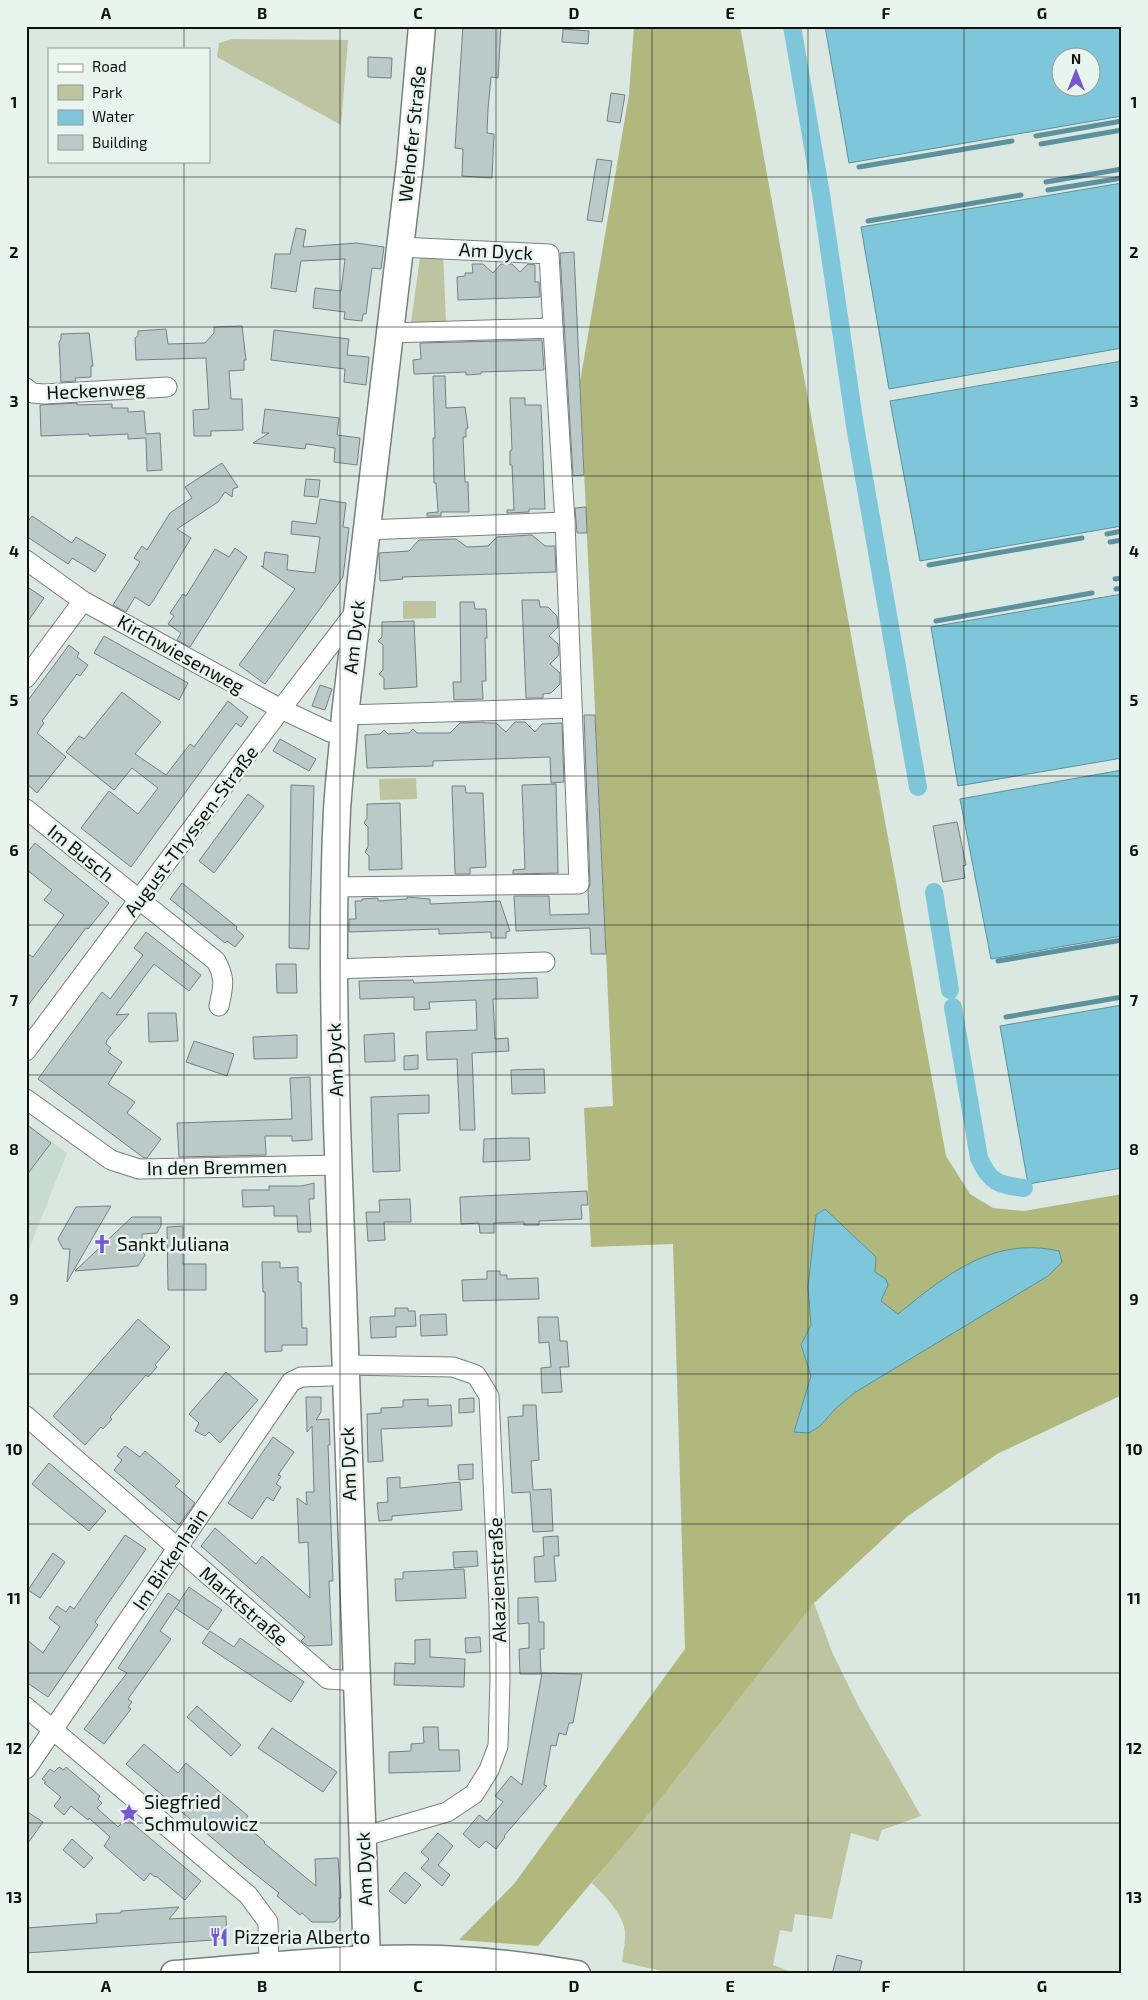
<svg xmlns="http://www.w3.org/2000/svg" width="1148" height="2000" viewBox="0 0 1148 2000" font-family="'Exo 2',sans-serif">
  <style>
    .built { fill: #c7dbd2 }
    .green { fill: #bec49f }
    .forest { fill: #b0b87e }
    .water { fill: #7ec7da; stroke: #5c919d; fill-rule: evenodd }
    .lines { fill: none; stroke-linecap: round; stroke-linejoin: round }
    .stream { stroke: #5c919d; stroke-width: 5 }
    .canal { stroke: #7ec7da; stroke-width: 18 }
    .building { fill: #bbc9c8; stroke: #748180 }
    .minor-casing { stroke: #77827d; stroke-width: 21 }
    .secondary-casing { stroke: #77827d; stroke-width: 29 }
    .minor { stroke: #fff; stroke-width: 19 }
    .secondary { stroke: #fff; stroke-width: 26 }
    .grid { fill: none; stroke: #0d1210; stroke-width: 1; stroke-opacity: 0.55 }
    .labels { text-anchor: middle; stroke-width: 5; stroke-linejoin: round; paint-order: stroke }
    .street-label { font-size: 19px; fill: #0d1210; stroke: #e8f4ee }
    .poi-label { font-size: 19px; fill: #0d1210; stroke: #e8f4ee; text-anchor: start }
    .neatline { fill: none; stroke: #0d1210; stroke-width: 2 }
    .grid-label { font-size: 16px; text-anchor: middle; font-weight: bold; fill: #0d1210 }
  </style>
  <rect width="100%" height="100%" fill="#dbe7e1"/>
  <!-- built -->
  <polygon class="built" points="26,1123 67,1153 26,1257"/>
  <!-- green -->
  <g class="green">
    <polygon points="232,39 348,40 341,125 217,57 219,43"/>
    <polygon points="421,250 443,251 446,323 411,323"/>
    <polygon points="403,601 436,601 436,618 403,619"/>
    <polygon points="416,778 417,799 380,800 379,779"/>
    <path d="M814,1603L832,1652L859,1707L921,1816L882,1830L878,1841L851,1833L832,1919L795,1914L792,1932L780,1930L773,1965L789,1971V1974H675L622,1962C623,1952 626,1941 625,1931C622,1912 604,1895 592,1883Z"/>
  </g>
  <!-- forest -->
  <polygon class="forest" points="634,26 740,26 946,1156 970,1194 993,1208 1024,1211 1122,1194 1122,1395 997,1454 908,1516 814,1603 631,1836 538,1946 459,1940 514,1884 685,1649 673,1244 591,1247 584,1108 613,1106 580,382 629,94"/>
  <!-- water -->
  <g class="water">
    <path d="M825,26H1122V116L849,163ZM1060,58H1090V88H1060Z"/>
    <polygon points="1122,183 1122,348 889,389 861,227"/>
    <polygon points="1122,361 1122,526 920,561 890,401"/>
    <polygon points="1122,594 1122,758 958,786 931,627"/>
    <polygon points="1122,770 1122,936 991,959 960,799"/>
    <polygon points="1122,1005 1122,1168 1028,1184 1000,1026"/>
    <path d="M825,1209L876,1257L875,1272L886,1279L888,1285L881,1301L898,1314C946,1275 993,1236 1059,1251L1062,1262L1048,1276L854,1393L835,1409L820,1426L809,1433L794,1432L811,1376L801,1345L811,1325L808,1287L816,1215Z"/>
  </g>
  <g class="lines">
    <!-- stream -->
    <g class="stream">
      <polyline points="1036,136 1122,121"/>
      <polyline points="1041,144 1122,130"/>
      <polyline points="859,167 1012,141"/>
      <polyline points="1046,182 1122,169"/>
      <polyline points="1048,190 1122,178"/>
      <polyline points="868,221 1021,195"/>
      <polyline points="1107,534 1122,531"/>
      <polyline points="1110,542 1122,540"/>
      <polyline points="929,565 1082,538"/>
      <polyline points="1115,579 1122,578"/>
      <polyline points="1116,589 1122,588"/>
      <polyline points="936,621 1092,593"/>
      <polyline points="998,961 1122,940"/>
      <polyline points="1006,1017 1122,997"/>
    </g>
    <!-- canal -->
    <g class="canal">
      <polyline points="792,26 821,194 855,426 918,787"/>
      <polyline points="934,892 950,990"/>
      <path d="M953,1007L979,1158C990,1183 999,1185 1024,1188"/>
    </g>
  </g>
  <!-- building -->
  <g class="building">
    <polygon points="463,26 501,26 498,78 491,77 488,109 487,133 494,134 492,178 462,176 463,149 455,148"/>
    <polygon points="563,29 589,31 588,44 562,42"/>
    <polygon points="368,57 392,58 391,78 368,77"/>
    <polygon points="611,93 625,95 620,123 607,121"/>
    <polygon points="597,159 612,161 602,222 587,220"/>
    <polygon points="296,228 306,230 303,247 357,243 384,247 381,269 372,268 366,314 363,314 362,321 344,319 345,312 313,308 315,288 341,291 345,259 301,261 296,292 271,288 275,254 290,254"/>
    <polygon points="574,252 584,475 573,476 560,253"/>
    <polygon points="472,264 483,264 493,273 501,264 512,264 520,272 528,264 535,265 535,282 539,282 540,297 458,300 457,277 465,276 465,273 473,273"/>
    <polygon points="242,326 246,360 244,360 244,370 229,371 231,399 242,399 243,430 211,431 211,436 194,436 193,410 209,409 206,358 136,360 135,338 138,336 138,331 166,329 168,344 205,343 214,333 214,327"/>
    <polygon points="274,330 349,339 347,355 369,357 366,385 344,382 345,369 271,360"/>
    <polygon points="89,333 93,366 91,366 91,377 75,378 76,381 61,382 59,342 61,339 61,334"/>
    <polygon points="542,340 544,370 481,372 481,374 466,375 466,372 414,374 413,360 421,359 420,343"/>
    <polygon points="433,376 445,376 446,408 465,407 468,428 466,429 466,437 463,437 465,482 468,482 469,512 441,512 441,516 427,516 427,513 438,512 436,483 434,483 433,438 435,438"/>
    <polygon points="510,398 525,398 525,405 541,405 545,509 529,509 529,512 507,513 507,510 514,510 512,465 510,465 510,451 512,450"/>
    <polygon points="77,403 77,405 112,404 112,408 128,408 128,412 144,411 146,434 160,433 162,470 147,471 146,438 128,439 128,434 89,436 89,434 41,436 40,405"/>
    <polygon points="265,409 339,418 337,435 360,438 357,465 334,462 335,448 306,444 305,449 253,443 269,433 262,433"/>
    <polygon points="222,463 238,487 233,489 232,497 225,492 218,502 177,529 191,538 153,601 149,606 135,597 126,612 113,605 140,562 134,558 142,546 147,550 170,513 192,498 185,487"/>
    <polygon points="306,479 320,480 318,497 304,496"/>
    <polygon points="320,499 346,503 343,527 349,528 343,577 265,684 239,665 295,589 261,566 263,567 265,552 288,555 287,570 315,573 320,537 291,534 292,521 316,524"/>
    <polygon points="586,507 587,533 577,533 575,508"/>
    <polygon points="32,516 72,543 76,537 106,555 95,572 72,558 68,564 26,536 26,524"/>
    <polygon points="532,535 545,546 555,546 556,572 402,577 403,579 380,581 379,553 409,551 419,540 456,539 467,547 488,546 497,537"/>
    <polygon points="235,548 247,557 190,647 177,640 181,633 168,624 174,616 170,613 183,594 186,596 215,549 229,557"/>
    <polygon points="26,586 44,598 26,624"/>
    <polygon points="522,600 539,600 540,607 548,607 557,616 558,627 549,636 558,644 559,655 550,664 560,673 560,684 551,693 543,694 543,698 526,698"/>
    <polygon points="460,602 474,602 475,609 486,609 487,638 485,638 486,681 482,681 483,699 454,700 453,682 461,682"/>
    <polygon points="414,621 417,687 384,689 384,678 379,674 383,670 383,645 378,641 382,637 382,622"/>
    <polygon points="104,636 188,683 179,700 94,653"/>
    <polygon points="69,645 79,653 77,657 88,665 80,676 77,674 42,721 44,723 37,733 66,757 37,793 26,783 26,703"/>
    <polygon points="320,685 332,689 325,710 312,706"/>
    <polygon points="122,692 161,722 135,754 166,775 190,744 194,747 228,701 248,717 241,727 236,723 131,867 81,828 109,791 138,814 158,788 132,768 114,790 66,752 79,736 84,739"/>
    <polygon points="584,715 595,715 606,954 591,954 590,928 516,931 514,896 549,896 550,915 589,914 588,890 590,884"/>
    <polygon points="484,722 484,723 496,723 506,732 515,722 525,722 535,732 542,724 562,723 564,782 551,783 550,757 433,761 433,766 367,768 365,735 380,734 384,730 388,734 409,733 413,729 417,733 450,733 460,723"/>
    <polygon points="280,739 316,759 309,771 273,751"/>
    <polygon points="556,784 558,873 513,874 513,870 525,869 522,785"/>
    <polygon points="291,785 314,786 309,949 289,948"/>
    <polygon points="452,786 465,786 466,793 483,793 486,867 470,868 470,874 455,874"/>
    <polygon points="248,794 264,806 214,873 199,861"/>
    <polygon points="400,803 402,869 369,870 369,856 365,852 368,847 368,827 364,823 367,818 367,804"/>
    <polygon points="957,822 966,865 963,866 965,878 943,882 933,826"/>
    <polygon points="35,843 109,903 88,929 86,928 26,1008 26,953 33,957 64,915 44,900 52,890 26,869 26,854"/>
    <polygon points="182,883 237,927 236,929 244,936 235,947 227,941 225,943 170,899"/>
    <polygon points="407,897 430,899 430,904 500,901 510,931 506,932 506,938 491,938 491,932 439,934 439,929 349,932 349,919 356,919 355,901 362,901 362,899 378,898 378,901 407,899"/>
    <polygon points="146,932 201,975 189,991 154,964 116,1015 129,1014 107,1040 106,1044 111,1048 108,1052 122,1062 108,1084 135,1102 127,1113 161,1139 147,1158 144,1158 38,1079 102,992 110,999 143,955 134,948"/>
    <polygon points="276,964 296,964 297,993 277,993"/>
    <polygon points="537,978 538,998 493,999 495,1039 508,1038 509,1051 472,1053 475,1130 460,1130 457,1059 427,1060 426,1032 477,1030 476,1000 429,1002 430,1009 414,1010 414,997 360,999 359,981 413,980 414,983"/>
    <polygon points="148,1013 176,1013 178,1041 149,1042"/>
    <polygon points="394,1033 395,1061 365,1062 364,1035"/>
    <polygon points="297,1035 297,1058 254,1059 253,1037"/>
    <polygon points="194,1041 234,1054 227,1076 186,1062"/>
    <polygon points="418,1055 418,1069 404,1070 404,1056"/>
    <polygon points="544,1069 545,1093 512,1094 511,1070"/>
    <polygon points="310,1077 312,1140 292,1141 292,1136 265,1136 266,1155 179,1157 177,1123 292,1119 290,1078"/>
    <polygon points="429,1095 429,1113 398,1114 400,1171 373,1172 371,1097"/>
    <polygon points="26,1124 51,1143 26,1176"/>
    <polygon points="510,1138 529,1138 530,1160 483,1162 484,1139"/>
    <polygon points="314,1183 314,1199 309,1199 311,1232 298,1232 297,1216 274,1216 274,1206 243,1207 242,1190 269,1190 269,1186 302,1186"/>
    <polygon points="587,1191 588,1205 581,1205 582,1219 539,1221 539,1225 524,1225 524,1222 494,1223 494,1233 480,1233 479,1223 461,1224 460,1197"/>
    <polygon points="410,1199 411,1222 384,1222 385,1240 368,1241 366,1212 380,1212 379,1200"/>
    <polygon points="111,1206 67,1282 70,1249 63,1249 58,1239 76,1207"/>
    <polygon points="132,1217 161,1217 161,1226 157,1233 142,1234 142,1250 145,1255 138,1266 75,1271"/>
    <polygon points="183,1226 183,1264 206,1264 206,1290 168,1290 167,1227"/>
    <polygon points="262,1262 280,1262 280,1268 298,1267 298,1282 301,1282 302,1328 307,1328 307,1345 282,1345 282,1351 265,1352 265,1292 263,1292"/>
    <polygon points="487,1271 500,1271 500,1275 507,1275 507,1279 538,1278 539,1299 463,1301 462,1280 487,1279"/>
    <polygon points="395,1308 408,1308 408,1311 415,1311 416,1326 396,1327 396,1337 371,1338 370,1317 395,1316"/>
    <polygon points="446,1314 447,1335 421,1336 420,1315"/>
    <polygon points="538,1317 558,1317 560,1341 567,1341 569,1367 560,1367 562,1392 542,1393 541,1368 551,1367 549,1342 539,1343"/>
    <polygon points="138,1319 170,1347 155,1365 157,1367 148,1377 146,1375 110,1417 112,1419 103,1429 101,1427 85,1445 53,1416"/>
    <polygon points="226,1372 258,1400 220,1443 209,1432 205,1436 195,1431 199,1423 189,1414"/>
    <polygon points="306,1397 321,1397 321,1412 316,1420 329,1419 330,1445 328,1445 333,1581 329,1581 332,1645 308,1646 301,1641 305,1637 201,1546 215,1528 256,1564 262,1556 310,1598 308,1542 299,1543 297,1498 307,1505 306,1492 314,1492 312,1426 307,1432"/>
    <polygon points="474,1398 474,1412 459,1413 459,1399"/>
    <polygon points="428,1399 428,1406 451,1405 452,1426 381,1429 383,1461 368,1462 367,1414 381,1413 381,1408 403,1407 403,1400"/>
    <polygon points="523,1405 536,1405 539,1460 531,1461 533,1490 551,1489 553,1531 533,1532 530,1492 512,1493 508,1417 523,1416"/>
    <polygon points="273,1437 294,1452 278,1475 281,1476 276,1484 281,1487 273,1501 267,1497 252,1519 228,1503"/>
    <polygon points="125,1446 140,1457 145,1451 180,1481 175,1486 195,1503 179,1525 114,1470 122,1460 117,1456"/>
    <polygon points="49,1463 106,1511 89,1531 32,1484"/>
    <polygon points="473,1464 473,1479 459,1480 458,1465"/>
    <polygon points="400,1477 400,1488 460,1482 462,1510 392,1516 392,1520 379,1521 377,1503 388,1502 387,1478"/>
    <polygon points="125,1535 146,1549 95,1622 98,1625 48,1697 26,1682 26,1639 43,1653 60,1627 49,1618 57,1606 66,1612 70,1606 74,1609"/>
    <polygon points="558,1536 559,1556 554,1556 556,1581 535,1582 534,1557 544,1556 543,1537"/>
    <polygon points="477,1551 478,1566 454,1568 453,1552"/>
    <polygon points="53,1553 65,1562 40,1598 28,1590"/>
    <polygon points="464,1569 466,1598 396,1601 395,1579 403,1579 403,1572"/>
    <polygon points="189,1587 222,1610 208,1630 175,1608"/>
    <polygon points="168,1593 180,1601 160,1631 171,1639 128,1699 132,1702 128,1707 131,1709 104,1744 84,1729 127,1673 118,1668"/>
    <polygon points="538,1597 539,1622 544,1622 544,1649 540,1649 541,1674 520,1674 519,1649 529,1648 529,1623 518,1624 518,1598"/>
    <polygon points="210,1631 234,1647 240,1638 304,1682 291,1702 202,1643"/>
    <polygon points="480,1637 481,1652 466,1653 465,1638"/>
    <polygon points="430,1639 430,1657 465,1659 464,1687 394,1685 395,1663 415,1664 415,1640"/>
    <polygon points="542,1673 582,1674 573,1723 569,1723 566,1735 559,1733 556,1746 551,1745 544,1785 547,1786 504,1836 505,1837 496,1849 486,1841 479,1848 463,1834 479,1815 487,1821 503,1802 495,1796 511,1776 522,1785"/>
    <polygon points="197,1706 241,1745 231,1756 187,1717"/>
    <polygon points="423,1727 438,1727 439,1750 459,1750 460,1771 389,1773 389,1752 411,1751 411,1744 424,1743"/>
    <polygon points="272,1728 337,1772 323,1792 258,1748"/>
    <polygon points="144,1744 178,1773 186,1763 248,1816 243,1823 265,1842 264,1843 316,1886 315,1859 338,1858 341,1898 339,1898 340,1916 335,1922 312,1922 302,1913 300,1915 277,1896 279,1893 240,1862 126,1764"/>
    <polygon points="59,1767 64,1770 66,1767 100,1796 98,1799 102,1803 97,1808 118,1827 126,1818 201,1881 185,1900 156,1876 155,1877 150,1873 144,1881 104,1846 110,1837 89,1818 88,1820 71,1806 64,1815 54,1806 61,1797 44,1783 46,1782 42,1779 50,1769 54,1772"/>
    <polygon points="26,1811 43,1822 26,1846"/>
    <polygon points="438,1833 453,1846 438,1865 450,1875 442,1886 421,1868 429,1859 421,1852"/>
    <polygon points="72,1839 93,1858 84,1868 63,1850"/>
    <polygon points="405,1872 421,1885 405,1904 389,1891"/>
    <polygon points="179,1907 169,1919 226,1916 227,1939 26,1953 26,1928 97,1923 96,1914 121,1913 121,1911"/>
    <polygon points="837,1955 862,1961 859,1974 832,1974"/>
  </g>
  <g class="lines">
    <!-- minor casing -->
    <g class="minor-casing">
      <g id="minor">
        <polyline points="399,247 549,254 553,328"/>
        <polyline points="26,388 32,393 44,394 167,387"/>
        <polyline points="366,530 565,522"/>
        <polyline points="26,560 83,601 147,636 281,709 330,732 344,733"/>
        <polyline points="26,678 83,601"/>
        <polyline points="345,715 571,708"/>
        <path d="M26,809L216,961C226,979 223,987 219,1006"/>
        <polyline points="334,887 579,884 565,522 553,328 390,333"/>
        <polyline points="333,969 545,962"/>
        <polyline points="26,1051 281,709 356,611"/>
        <polyline points="26,1099 111,1160 139,1169 338,1165"/>
        <polyline points="345,1365 453,1367 476,1375 489,1396 499,1607 500,1681 498,1746 489,1770 474,1794 447,1812 362,1837"/>
        <polyline points="26,1416 328,1679 356,1681"/>
        <polyline points="26,1707 248,1895 268,1922 269,1967"/>
        <polyline points="26,1769 291,1382 301,1377 331,1376"/>
      </g>
    </g>
    <!-- secondary casing -->
    <g class="secondary-casing">
      <g id="secondary">
        <path d="M367,1960L337,1124C334,1019 332,914 337,810C339,778 343,747 345,715L410,163L422,26"/>
        <path d="M174,1974C263,1967 352,1956 441,1959C487,1961 532,1966 577,1974"/>
      </g>
    </g>
    <!-- minor -->
    <use href="#minor" class="minor"/>
    <!-- secondary -->
    <use href="#secondary" class="secondary"/>
  </g>
  <!-- grid -->
  <path class="grid" d="M184,26V49M340,26V1974M496,26V1974M652,26V1974M808,26V1974M964,26V1974M184,161V1974M26,177H1122M26,327H1122M26,476H1122M26,626H1122M26,776H1122M26,925H1122M26,1075H1122M26,1224H1122M26,1374H1122M26,1524H1122M26,1673H1122M26,1823H1122"/>
  <!-- icons -->
  <defs>
    <g id="church-bare" transform="scale(1.5)"><path d="M-1.2-6h2.4v3.5h3.3v2.4h-3.3V6h-2.4V-.1h-3.3v-2.4h3.3Z" fill="#7757d1" stroke="#e8f4ee" stroke-width="2.5" paint-order="stroke"/></g>
    <g id="sight-bare" transform="scale(1.5)"><path d="M0-6L1.8-2.2L6-1.7L2.9 1.2L3.7 5.4L0 3.3L-3.7 5.4L-2.9 1.2L-6-1.7L-1.8-2.2Z" fill="#7757d1" stroke="#e8f4ee" stroke-width="2.5" paint-order="stroke"/></g>
    <g id="restaurant-bare" transform="scale(1.5)"><path d="M-5-6h1v4h1v-4h1v4h1v-4h1v5L-1.5 .5V6h-2V.5L-5-1ZM5-6V6H3V1.5H1.5Q1.5-4 5-6Z" fill="#7757d1" stroke="#e8f4ee" stroke-width="2.5" paint-order="stroke"/></g>
  </defs>
  <g fill-rule="evenodd">
    <use href="#church-bare" x="102" y="1244"/>
    <use href="#sight-bare" x="129" y="1813"/>
    <use href="#restaurant-bare" x="219" y="1937"/>
  </g>
  <g class="labels">
    <!-- street labels -->
    <g class="street-label">
      <text transform="translate(412 134) rotate(-84)" y="7">Wehofer Straße</text>
      <text transform="translate(496 251) rotate(3)" y="7">Am Dyck</text>
      <text transform="translate(96 390) rotate(-3)" y="7">Heckenweg</text>
      <text transform="translate(354 637) rotate(-84)" y="7">Am Dyck</text>
      <text transform="translate(181 654) rotate(29)" y="7">Kirchwiesenweg</text>
      <text transform="translate(191 831) rotate(-53)" y="7">August-Thyssen-Straße</text>
      <text transform="translate(81 853) rotate(39)" y="7">Im Busch</text>
      <text transform="translate(335 1060) rotate(-92)" y="7">Am Dyck</text>
      <text transform="translate(217 1167) rotate(-1)" y="7">In den Bremmen</text>
      <text transform="translate(348 1464) rotate(-92)" y="7">Am Dyck</text>
      <text transform="translate(170 1559) rotate(-56)" y="7">Im Birkenhain</text>
      <text transform="translate(497 1580) rotate(-92)" y="7">Akazienstraße</text>
      <text transform="translate(244 1606) rotate(41)" y="7">Marktstraße</text>
      <text transform="translate(364 1869) rotate(-92)" y="7">Am Dyck</text>
    </g>
    <!-- poi labels -->
    <g class="poi-label">
      <text x="117" y="1251">Sankt Juliana</text>
      <text x="144" y="1809">Siegfried<tspan x="144" dy="22">Schmulowicz</tspan></text>
      <text x="234" y="1944">Pizzeria Alberto</text>
    </g>
  </g>
  <!-- border -->
  <rect width="1148" height="2000" fill="none" stroke="#e8f4ee" stroke-width="55"/>
  <!-- legend -->
  <rect x="48" y="48" width="162" height="115" fill="#e8f4ee" stroke="#909a95"/>
  <rect x="58" y="64" width="25" height="8" fill="#ffffff" stroke="#909a95"/>
  <text x="92" y="72" font-size="15" fill="#0d1210">Road</text>
  <rect x="58" y="85" width="25" height="15" fill="#bec49f" stroke="#909a95"/>
  <text x="92" y="98" font-size="15" fill="#0d1210">Park</text>
  <rect x="58" y="110" width="25" height="15" fill="#7ec7da" stroke="#909a95"/>
  <text x="92" y="122" font-size="15" fill="#0d1210">Water</text>
  <rect x="58" y="135" width="25" height="15" fill="#bbc9c8" stroke="#909a95"/>
  <text x="92" y="148" font-size="15" fill="#0d1210">Building</text>
  <!-- north arrow -->
  <g transform="translate(1076 72)"><circle r="24" fill="#e8f4ee" stroke="#909a95"/>
  <path d="M0-4L9 19L0 12L-9 19Z" fill="#7757d1"/>
  <text y="-8" font-size="14" font-weight="bold" text-anchor="middle" fill="#0d1210">N</text>
  </g>
  <rect x="28" y="28" width="1092" height="1944" class="neatline"/>
  <g class="grid-label">
    <text x="106" y="19">A</text>
    <text x="262" y="19">B</text>
    <text x="418" y="19">C</text>
    <text x="574" y="19">D</text>
    <text x="730" y="19">E</text>
    <text x="886" y="19">F</text>
    <text x="1042" y="19">G</text>
    <text x="14" y="108">1</text>
    <text x="1134" y="108">1</text>
    <text x="14" y="258">2</text>
    <text x="1134" y="258">2</text>
    <text x="14" y="407">3</text>
    <text x="1134" y="407">3</text>
    <text x="14" y="557">4</text>
    <text x="1134" y="557">4</text>
    <text x="14" y="706">5</text>
    <text x="1134" y="706">5</text>
    <text x="14" y="856">6</text>
    <text x="1134" y="856">6</text>
    <text x="14" y="1006">7</text>
    <text x="1134" y="1006">7</text>
    <text x="14" y="1155">8</text>
    <text x="1134" y="1155">8</text>
    <text x="14" y="1305">9</text>
    <text x="1134" y="1305">9</text>
    <text x="14" y="1455">10</text>
    <text x="1134" y="1455">10</text>
    <text x="14" y="1604">11</text>
    <text x="1134" y="1604">11</text>
    <text x="14" y="1754">12</text>
    <text x="1134" y="1754">12</text>
    <text x="14" y="1903">13</text>
    <text x="1134" y="1903">13</text>
    <text x="106" y="1992">A</text>
    <text x="262" y="1992">B</text>
    <text x="418" y="1992">C</text>
    <text x="574" y="1992">D</text>
    <text x="730" y="1992">E</text>
    <text x="886" y="1992">F</text>
    <text x="1042" y="1992">G</text>
  </g>
</svg>
